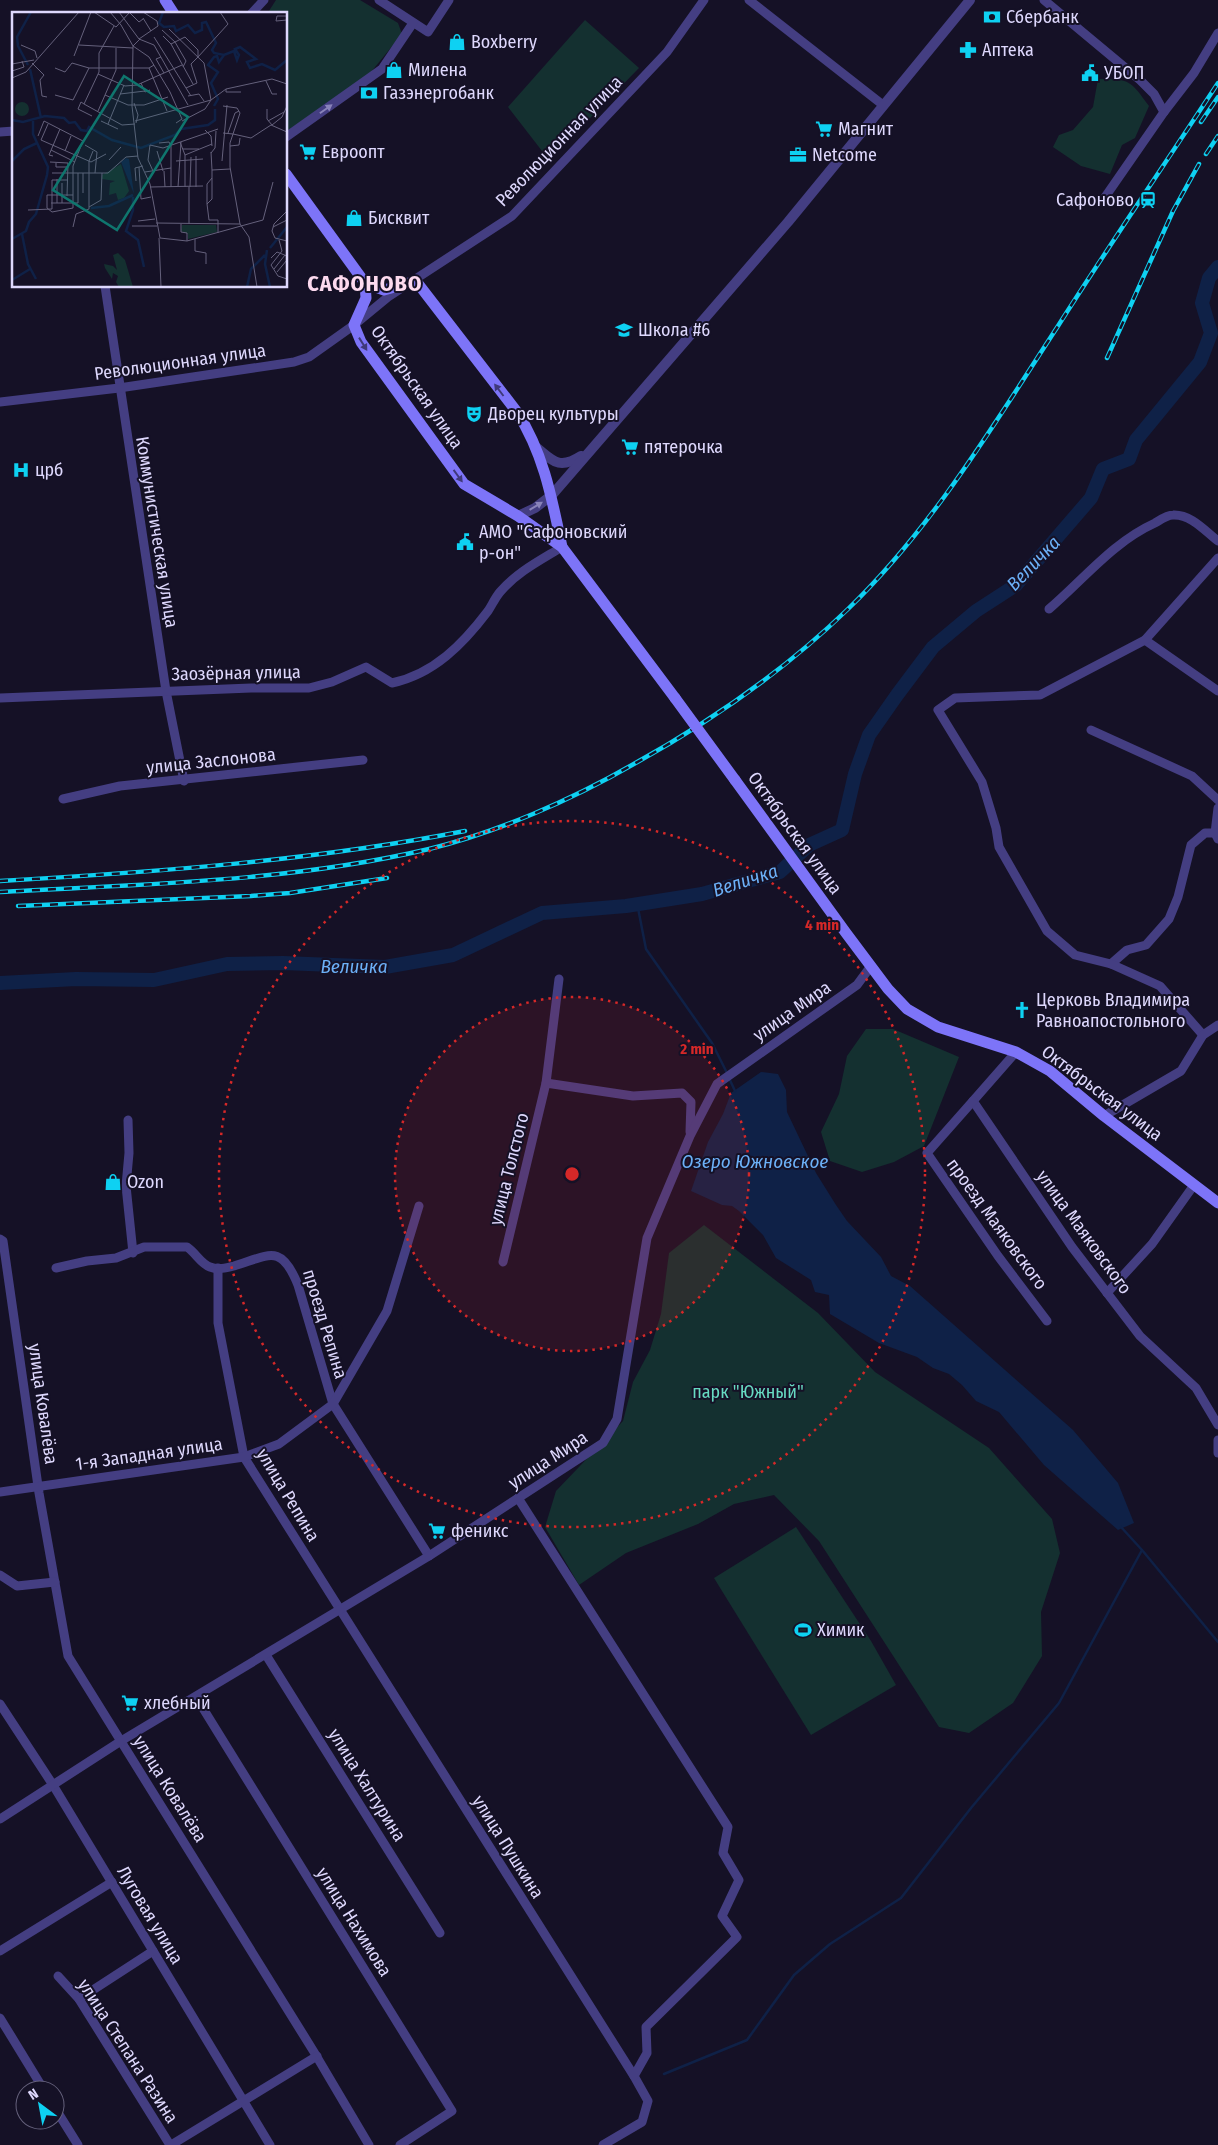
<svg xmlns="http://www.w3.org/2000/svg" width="1218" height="2145" viewBox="0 0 1218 2145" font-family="'Fira Sans Condensed',sans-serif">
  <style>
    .green { fill: #143030 }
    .water { fill: #0f2147 }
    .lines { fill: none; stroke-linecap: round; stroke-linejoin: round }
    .stream { stroke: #0f2147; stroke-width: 2.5 }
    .river { stroke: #0f2147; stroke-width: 14 }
    .minor { stroke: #443e82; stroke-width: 9 }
    .tertiary { stroke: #443e82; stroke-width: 10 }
    .secondary { stroke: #7d74f8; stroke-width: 11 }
    .rail-casing { stroke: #0ed1f2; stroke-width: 4.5 }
    .rail { stroke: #151126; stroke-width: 2.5; stroke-dasharray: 8; stroke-linecap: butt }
    .secondary-bridge { stroke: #7d74f8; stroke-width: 11 }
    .oneway { fill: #8983b9 }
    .oneway2 { fill: #3f397a }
    .ring { fill: none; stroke: #d62828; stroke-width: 2.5; stroke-dasharray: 2.5 5 }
    .labels { text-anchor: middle; stroke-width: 4; stroke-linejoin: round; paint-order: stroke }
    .poi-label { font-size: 18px; fill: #ded8fd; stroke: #151126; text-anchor: start }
    .street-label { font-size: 18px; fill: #ded8fd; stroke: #151126 }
    .park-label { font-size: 18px; fill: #67dac2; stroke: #151126 }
    .water-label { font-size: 19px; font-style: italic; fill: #6cb0f7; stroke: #151126 }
    .district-label { font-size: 22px; font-weight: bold; letter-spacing: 1px; fill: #fddaef; stroke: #151126 }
    .inset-river { fill: none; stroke: #0f2147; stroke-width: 2.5 }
    .inset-road { fill: none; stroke: #65617c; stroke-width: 1 }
    .view { fill: #0f766e; fill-opacity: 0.15; stroke: #0f766e; stroke-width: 2.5 }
    .inset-edge { fill: none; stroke: #ded8fd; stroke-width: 2.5 }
    .centre { fill: #d62828; stroke: #151126; stroke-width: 2.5 }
    .ring-label { font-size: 15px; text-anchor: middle; font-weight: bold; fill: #d62828; stroke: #151126; stroke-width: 4; stroke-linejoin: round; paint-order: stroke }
  </style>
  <rect width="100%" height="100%" fill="#151126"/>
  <!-- green -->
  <g class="green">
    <polygon points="276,0 360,0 398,23 402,34 371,72 286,132 286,14 267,14"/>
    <polygon points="585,20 639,68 549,160 508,107"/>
    <path d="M1098,79C1130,79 1130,80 1149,106L1135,138L1122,145L1110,174L1081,166L1053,147L1059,135L1073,130L1093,107Z"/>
    <polygon points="866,1029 893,1029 959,1057 924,1146 894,1162 862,1172 830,1161 821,1132 839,1094 847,1056"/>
    <polygon points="704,1225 818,1313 875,1372 989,1448 1052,1519 1060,1553 1041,1612 1042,1656 1013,1703 969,1733 939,1727 819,1541 774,1495 734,1504 698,1524 626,1553 579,1585 545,1527 556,1491 623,1421 633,1382 650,1350 661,1314 669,1253"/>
    <polygon points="796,1527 871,1641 896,1685 811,1735 714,1578"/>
  </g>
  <!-- water -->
  <polygon class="water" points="761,1072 778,1074 786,1090 787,1112 816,1173 836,1205 847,1221 881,1257 891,1276 910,1286 1073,1430 1118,1483 1134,1523 1118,1530 1044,1465 999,1412 976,1401 962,1385 949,1374 933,1368 917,1357 879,1343 830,1314 829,1295 815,1292 811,1280 776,1258 763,1235 739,1211 732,1206 722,1205 691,1191 708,1142 723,1114 731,1093"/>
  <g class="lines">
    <!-- stream -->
    <g class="stream">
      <polyline points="637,903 646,949 712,1043 727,1073"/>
      <polyline points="729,1078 735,1091"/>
      <polyline points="1142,1550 1218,1642"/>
      <polyline points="664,2074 747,2040 794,1975 830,1944 901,1898 971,1808 1059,1703 1142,1550 1121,1527"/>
    </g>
    <!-- river -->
    <polyline class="river" points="0,983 76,979 154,980 227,964 283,963 385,967 453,955 542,913 626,906 702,894 780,872 809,845 842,830 855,774 869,735 897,695 933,647 976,611 1016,585 1091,498 1103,469 1129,459 1136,440 1200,362 1211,333 1202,303 1209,278 1218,267"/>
    <!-- minor -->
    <g class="minor">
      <polyline points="379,0 428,32 449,0"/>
      <polyline points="749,0 883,105"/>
      <polyline points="1044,0 1140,80 1154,94 1164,112 1103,200"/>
      <polyline points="251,14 264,0"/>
      <polyline points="1164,112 1194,73 1218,33"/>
      <polyline points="0,132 14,131"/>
      <polyline points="286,137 382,69 413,23"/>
      <polyline points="105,286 166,691 184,781"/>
      <polyline points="0,402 119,388 294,362 309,357 354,325 388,297 512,216 667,52 704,0"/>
      <path d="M1049,609C1084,579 1113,542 1155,523C1160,520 1167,515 1173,515C1191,514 1205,531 1218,541"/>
      <polyline points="1145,640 1218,691"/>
      <path d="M0,698L251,688H309L332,682L366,667L392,683C434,674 463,644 488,611C492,605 495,598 500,592C517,572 541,560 562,547"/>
      <polyline points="1091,730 1192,776 1218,800"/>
      <polyline points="63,799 120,786 363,760"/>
      <polyline points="1218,808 1215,833 1218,839"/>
      <polyline points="1111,964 1127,950 1146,945 1169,919 1178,897 1191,845 1205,833 1215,833"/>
      <polyline points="1203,1035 1160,986 1111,964 1075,955 1047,931 999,847 996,828 982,782 938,710 955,698 1040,695 1145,640 1218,558"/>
      <polyline points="1016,1052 973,1101 1072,1247 1140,1336 1196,1388 1218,1425"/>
      <polyline points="546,1083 633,1096 682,1093 691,1102 690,1132"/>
      <polyline points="973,1101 927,1153 998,1256 1047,1321"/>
      <polyline points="1104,1116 1181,1071 1203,1035 1218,1025"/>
      <polyline points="128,1120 129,1153 126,1186 133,1253"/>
      <polyline points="0,1239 3,1241 39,1493 68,1656 314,2052 369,2145"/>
      <polyline points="503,1262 546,1083 559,979"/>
      <path d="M56,1268L87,1261L116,1258L144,1247H187C196,1253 200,1263 210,1267C218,1270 226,1268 234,1266C270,1255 281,1243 298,1285L333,1404L429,1556"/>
      <polyline points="218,1268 218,1323 244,1457 634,2076 648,2101 642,2122 603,2145"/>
      <polyline points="1107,1293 1152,1244 1194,1185"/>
      <polyline points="1218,1440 1218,1453"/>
      <polyline points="0,1492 244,1457 279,1444 333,1404 387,1311 419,1206"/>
      <polyline points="518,1498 728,1827 723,1853 739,1880 722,1916 737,1937 646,2027 647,2053 634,2076"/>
      <polyline points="0,1575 17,1586 55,1582"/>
      <polyline points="266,1655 440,1933"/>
      <polyline points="196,1697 452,2111 400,2145"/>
      <polyline points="0,1704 53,1785 270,2145"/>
      <polyline points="0,1819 121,1741 429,1556 603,1443 617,1419 647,1238 690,1136 717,1084 857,985 871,966"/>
      <polyline points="0,1951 112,1882"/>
      <polyline points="58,1976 79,1999 170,2145"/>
      <polyline points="79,1999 153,1951"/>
      <polyline points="0,2018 44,2090"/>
      <polyline points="55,2108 78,2145"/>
      <polyline points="171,2145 317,2056"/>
    </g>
    <!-- tertiary -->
    <g class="tertiary">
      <path d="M536,447C553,461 559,470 581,456"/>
      <polyline points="518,516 535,508 552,495 788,222 970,0"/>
    </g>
    <!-- secondary -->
    <g class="secondary">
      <polyline points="165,0 174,14"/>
      <polyline points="286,174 365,283 366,298 354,325 361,342 464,484 518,516 562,547 675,698"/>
      <path d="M365,283L384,290L416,281L517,412C544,454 552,499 562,547"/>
      <polyline points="735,780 846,933 888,989 907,1009 938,1027 1016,1052 1050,1071 1104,1116 1218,1203"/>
    </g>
    <!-- rail casing -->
    <g class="rail-casing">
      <g id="rail">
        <polyline points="1201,122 1218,97"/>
        <polyline points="1206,154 1218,136"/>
        <polyline points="1107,358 1173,211 1199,164"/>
        <path d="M0,881C156,872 311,861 465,831"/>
        <path d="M0,892C144,884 289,882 429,849C498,832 571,800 632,765C710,722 784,671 848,609C933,527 994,424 1058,326C1110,244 1165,164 1218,83"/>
        <polyline points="18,906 251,896 290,893 387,878"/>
      </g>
    </g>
    <!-- rail -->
    <use href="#rail" class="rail"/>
    <!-- secondary-bridge -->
    <polyline class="secondary-bridge" points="675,698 735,780"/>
  </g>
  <!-- one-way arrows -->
  <defs><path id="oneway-solid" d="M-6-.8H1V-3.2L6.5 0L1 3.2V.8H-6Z" transform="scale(1.25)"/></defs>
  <g class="oneway">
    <use href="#oneway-solid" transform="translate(326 109) rotate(-35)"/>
    <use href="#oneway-solid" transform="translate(536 506) rotate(-31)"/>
  </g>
  <g class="oneway2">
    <use href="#oneway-solid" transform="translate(363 344) rotate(58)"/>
    <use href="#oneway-solid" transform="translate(499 390) rotate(-127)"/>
    <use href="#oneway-solid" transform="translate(458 476) rotate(54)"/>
  </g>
  <!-- distance rings -->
  <circle cx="572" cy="1174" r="177" fill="#d62828" fill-opacity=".12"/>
  <g class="ring">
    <circle cx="572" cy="1174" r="177"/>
    <circle cx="572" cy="1174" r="353"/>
  </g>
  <!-- icons -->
  <defs>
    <g id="bank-bare" transform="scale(1.35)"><path d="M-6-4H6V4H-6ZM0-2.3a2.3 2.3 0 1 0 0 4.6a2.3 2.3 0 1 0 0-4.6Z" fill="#0ed1f2" stroke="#151126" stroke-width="2.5" paint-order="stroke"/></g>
    <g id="shop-bare" transform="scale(1.35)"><path d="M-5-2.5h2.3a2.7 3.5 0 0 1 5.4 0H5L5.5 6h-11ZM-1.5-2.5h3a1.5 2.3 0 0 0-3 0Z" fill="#0ed1f2" stroke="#151126" stroke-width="2.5" paint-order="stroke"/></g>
    <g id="pharmacy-bare" transform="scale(1.35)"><path d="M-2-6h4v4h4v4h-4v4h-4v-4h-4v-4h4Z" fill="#0ed1f2" stroke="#151126" stroke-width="2.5" paint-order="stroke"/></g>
    <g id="civic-bare" transform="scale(1.35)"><path d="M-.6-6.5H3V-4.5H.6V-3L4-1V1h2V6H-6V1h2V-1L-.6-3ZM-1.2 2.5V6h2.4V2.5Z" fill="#0ed1f2" stroke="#151126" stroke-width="2.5" paint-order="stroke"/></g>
    <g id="supermarket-bare" transform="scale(1.35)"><path d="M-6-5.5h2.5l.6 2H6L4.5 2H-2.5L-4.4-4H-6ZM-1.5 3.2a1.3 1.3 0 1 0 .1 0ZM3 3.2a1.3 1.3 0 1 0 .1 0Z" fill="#0ed1f2" stroke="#151126" stroke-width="2.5" paint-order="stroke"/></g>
    <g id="office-bare" transform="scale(1.35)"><path d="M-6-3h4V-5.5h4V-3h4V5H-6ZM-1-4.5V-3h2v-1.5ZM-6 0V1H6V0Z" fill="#0ed1f2" stroke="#151126" stroke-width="2.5" paint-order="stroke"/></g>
    <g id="station-bare" transform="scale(1.35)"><path d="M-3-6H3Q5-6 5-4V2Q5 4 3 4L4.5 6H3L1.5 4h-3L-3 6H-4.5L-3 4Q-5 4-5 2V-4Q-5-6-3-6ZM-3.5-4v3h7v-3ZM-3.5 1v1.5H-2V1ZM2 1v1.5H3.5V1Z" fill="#0ed1f2" stroke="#151126" stroke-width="2.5" paint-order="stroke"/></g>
    <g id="school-bare" transform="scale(1.35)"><path d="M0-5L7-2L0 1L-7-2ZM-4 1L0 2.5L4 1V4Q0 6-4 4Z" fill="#0ed1f2" stroke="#151126" stroke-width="2.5" paint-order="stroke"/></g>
    <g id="theatre-bare" transform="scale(1.35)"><path d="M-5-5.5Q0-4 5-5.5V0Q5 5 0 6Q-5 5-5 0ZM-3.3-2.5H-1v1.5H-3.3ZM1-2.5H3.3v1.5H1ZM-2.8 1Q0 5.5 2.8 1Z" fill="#0ed1f2" stroke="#151126" stroke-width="2.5" paint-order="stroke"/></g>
    <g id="hospital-bare" transform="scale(1.35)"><path d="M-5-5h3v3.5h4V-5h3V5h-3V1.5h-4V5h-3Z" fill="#0ed1f2" stroke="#151126" stroke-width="2.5" paint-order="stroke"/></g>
    <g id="church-bare" transform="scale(1.35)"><path d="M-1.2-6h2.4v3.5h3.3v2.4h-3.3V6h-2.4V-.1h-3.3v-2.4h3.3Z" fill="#0ed1f2" stroke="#151126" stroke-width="2.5" paint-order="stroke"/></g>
    <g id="stadium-bare" transform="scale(1.35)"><path d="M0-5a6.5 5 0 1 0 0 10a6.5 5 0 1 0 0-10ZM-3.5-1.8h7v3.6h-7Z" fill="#0ed1f2" stroke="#151126" stroke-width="2.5" paint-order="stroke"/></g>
  </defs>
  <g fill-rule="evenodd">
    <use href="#bank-bare" x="992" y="17"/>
    <use href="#shop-bare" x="457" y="42"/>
    <use href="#pharmacy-bare" x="968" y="50"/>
    <use href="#shop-bare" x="394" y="70"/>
    <use href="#civic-bare" x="1090" y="73"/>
    <use href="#bank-bare" x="369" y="93"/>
    <use href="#supermarket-bare" x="824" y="129"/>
    <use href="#supermarket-bare" x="308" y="152"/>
    <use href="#office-bare" x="798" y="155"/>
    <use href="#station-bare" x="1148" y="200"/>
    <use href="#shop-bare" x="354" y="218"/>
    <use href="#school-bare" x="624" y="330"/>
    <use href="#theatre-bare" x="474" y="414"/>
    <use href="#supermarket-bare" x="630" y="447"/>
    <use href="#hospital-bare" x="21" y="470"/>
    <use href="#civic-bare" x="465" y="542"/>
    <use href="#church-bare" x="1022" y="1010"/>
    <use href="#shop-bare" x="113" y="1182"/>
    <use href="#supermarket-bare" x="437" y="1531"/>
    <use href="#stadium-bare" x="803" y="1630"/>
    <use href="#supermarket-bare" x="130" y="1703"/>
  </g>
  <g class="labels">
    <!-- poi labels -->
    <g class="poi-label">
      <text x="1006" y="23">Сбербанк</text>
      <text x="471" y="48">Boxberry</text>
      <text x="982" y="56">Аптека</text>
      <text x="408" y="76">Милена</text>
      <text x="1104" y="79">УБОП</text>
      <text x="383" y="99">Газэнергобанк</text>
      <text x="838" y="135">Магнит</text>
      <text x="322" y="158">Евроопт</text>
      <text x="812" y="161">Netcome</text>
      <text x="1134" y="206" text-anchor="end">Сафоново</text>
      <text x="368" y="224">Бисквит</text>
      <text x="638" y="336">Школа #6</text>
      <text x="488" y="420">Дворец культуры</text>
      <text x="644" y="453">пятерочка</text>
      <text x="35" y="476">црб</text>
      <text x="479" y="538">АМО "Сафоновский<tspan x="479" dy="21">р-он"</tspan></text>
      <text x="1036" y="1006">Церковь Владимира<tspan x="1036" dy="21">Равноапостольного</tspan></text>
      <text x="127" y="1188">Ozon</text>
      <text x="451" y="1537">феникс</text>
      <text x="817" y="1636">Химик</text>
      <text x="144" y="1709">хлебный</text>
    </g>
    <!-- street labels -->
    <g class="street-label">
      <text transform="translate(559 141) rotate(-46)" y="6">Революционная улица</text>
      <text transform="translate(180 362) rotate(-8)" y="6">Революционная улица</text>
      <text transform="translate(417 387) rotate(55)" y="6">Октябрьская улица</text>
      <text transform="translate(157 532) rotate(81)" y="6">Коммунистическая улица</text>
      <text transform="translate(236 673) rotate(-1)" y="6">Заозёрная улица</text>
      <text transform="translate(211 761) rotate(-6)" y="6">улица Заслонова</text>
      <text transform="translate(795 833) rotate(54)" y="6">Октябрьская улица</text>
      <text transform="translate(792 1011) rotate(-35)" y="6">улица Мира</text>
      <text transform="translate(1102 1093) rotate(37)" y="6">Октябрьская улица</text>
      <text transform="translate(509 1169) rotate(-76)" y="6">улица Толстого</text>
      <text transform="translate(997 1224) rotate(54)" y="6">проезд Маяковского</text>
      <text transform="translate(1084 1232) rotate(54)" y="6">улица Маяковского</text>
      <text transform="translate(325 1324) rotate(73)" y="6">проезд Репина</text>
      <text transform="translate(43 1404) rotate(82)" y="6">улица Ковалёва</text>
      <text transform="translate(149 1454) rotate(-8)" y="6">1-я Западная улица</text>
      <text transform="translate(548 1460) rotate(-33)" y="6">улица Мира</text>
      <text transform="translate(288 1495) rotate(59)" y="6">улица Репина</text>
      <text transform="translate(367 1785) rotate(58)" y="6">улица Халтурина</text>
      <text transform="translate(170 1789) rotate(58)" y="6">улица Ковалёва</text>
      <text transform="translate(508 1847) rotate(58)" y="6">улица Пушкина</text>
      <text transform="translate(150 1915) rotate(59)" y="6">Луговая улица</text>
      <text transform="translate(354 1922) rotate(58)" y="6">улица Нахимова</text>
      <text transform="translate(128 2051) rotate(57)" y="6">улица Степана Разина</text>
    </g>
    <!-- park labels -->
    <g class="park-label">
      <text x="748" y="1398">парк "Южный"</text>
    </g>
    <!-- water labels -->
    <g class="water-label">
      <text transform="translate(1033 563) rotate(-46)" y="7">Величка</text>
      <text transform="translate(745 880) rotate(-18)" y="7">Величка</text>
      <text x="354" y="973">Величка</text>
      <text x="755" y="1168">Озеро Южновское</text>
    </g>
    <!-- district labels -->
    <g class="district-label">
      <text x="365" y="291">САФОНОВО</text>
    </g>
  </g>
  <!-- overview -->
  <g transform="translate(12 12)">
    <rect width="275" height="275" fill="#151126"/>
    <path d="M3 97a7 7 0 1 1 14 0a7 7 0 1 1-14 0ZM109,152L117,179L112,186L106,188L104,181L97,183L98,171L103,169L90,167V163ZM170,213H204L205,220L176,227V222L169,219ZM106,241L113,248L121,275H107L104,270L106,264L101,261L100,267L93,256L92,252L101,254L105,258L101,243Z" fill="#143030"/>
    <path d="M114,146L117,147L122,182L109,150Z" fill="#0f2147"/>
    <path class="inset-river" d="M151,0L147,11L152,15L162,14L164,19L176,13L183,21L190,18V11L194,10L204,31L200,38L202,41L212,43L222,39L225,48L227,43L223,37L228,35L244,47L235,50L238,56L250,52L263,58L275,48M16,53L6,34L5,25L19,0M18,57L29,106M202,94L206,87L199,71L206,60L196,53L202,45L205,44L207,50L212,43M0,108L11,110L33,104L52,106L57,111L63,110L69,118L75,119L77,115L100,128L129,136L163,123L169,117L196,113L203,108V97M0,149L12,137L25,131M121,185V198L114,219L126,228L132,255M79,196L97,194L121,183M10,222L16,252L24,267M0,227L14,219L17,210L24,202L35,163L36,155L21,122V109M258,236L275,215M255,238L253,252L258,275M0,268L18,257M235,275L239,257L253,243"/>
    <path class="inset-road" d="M82,0L104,15L118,0M98,0L109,13M107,0L127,27L142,33L176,93M117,0L127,10L131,7M275,4H265L264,9L275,8M131,6L139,19M109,13L121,34L120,94L126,146L138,172L148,226L175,229L229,214M157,17L192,51L199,88M150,18L163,30L174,49L171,55M151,24L159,32L181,72M142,25L179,84M127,27L146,14L145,9L131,0M128,27L121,34L137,45L158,80L170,107L164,111M159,32L173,25L186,38V45L179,52L185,71L174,76M9,33L23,39L25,46M67,33L121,36M62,44L79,0M149,45L144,47L152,61M186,45L216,12L208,0M20,51L32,63L28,68L30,84L35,85M0,52L22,48M43,56L53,60L60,51L77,56H137L142,53M137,56L155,99M0,59L12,55L10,49M86,62L113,74L125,73L170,53M0,66L14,60L67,0M254,69L260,82H265M129,71L133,80L138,78M214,77V80H229M108,82L133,79M43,83L61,88L77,56M93,83L116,93H132L156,85M176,84L187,82L192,89M122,91L126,103L124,111M72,92L87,60V41L102,14M72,92L110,113L123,112M72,92L69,90L66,97L80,104M255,97V107L260,113L270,105L275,94M86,99L104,58V36M89,109L106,117M123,109L199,88L214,77L260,67L275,72M170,109L193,97L199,88M256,109L272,100M36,112L29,128L79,150L94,142M96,112L112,73M193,118L199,124L200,134M211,121L221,122L228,101L225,96L211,94M216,121L223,101L227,99M26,124L32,109L71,129L61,154V196L40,200L35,196V183H61M168,130L173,143V175M147,131L157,130L159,134V175M73,133L85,140L83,161M218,134L227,133L228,126M171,137H187M39,138L63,150M53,139L59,124M145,139L151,159M199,140L200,158M199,141L203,136L204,119M173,143L200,132M41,144L37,143L48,117M184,144V175M97,148L109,135M164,149L191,147M210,149L215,93M38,150L56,151L55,184M44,151V155H56M131,154L127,155L129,187L139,185M141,159L136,148L138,133L151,136L206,117M152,159L153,175M133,160L159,156M40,161H96L114,145L126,144M71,161V181M200,166L195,172V192L197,208H206V221M124,169L123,156L127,155M50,171V191M138,175L191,174M166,175L169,130M177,175V212M178,175L179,145M39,191H66V161M45,191V167M195,192L200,187V158L218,157M77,195L89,188L90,161M16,198L40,197V168H56M275,199L262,212L260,219L263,226L275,229M126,209L143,207M144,211L228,212M169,212V220L175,221V229M120,214H145M229,214L251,208L261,170M61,215L64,202L77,197V149L81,139M261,215L275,208M147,226L149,275M183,227V239L194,241V252M267,228L270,239L259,253L266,264L275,267M259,246L265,240L275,244M262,257L273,243M265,260L275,248M245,275L237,225L228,212L218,155V131L221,122L239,126L259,113L275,120"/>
    <path class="view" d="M112,64L176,105L105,218L41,178Z"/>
    <rect width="275" height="275" class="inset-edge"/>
  </g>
  <circle cx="572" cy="1174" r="8" class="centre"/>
  <g class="ring-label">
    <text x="822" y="930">4 min</text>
    <text x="697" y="1054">2 min</text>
  </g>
  <!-- north arrow -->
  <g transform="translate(40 2105) rotate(328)"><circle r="24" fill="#151126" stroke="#65617c"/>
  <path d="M0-4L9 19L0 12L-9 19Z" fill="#0ed1f2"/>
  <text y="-8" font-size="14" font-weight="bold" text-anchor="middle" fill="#ded8fd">N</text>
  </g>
</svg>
